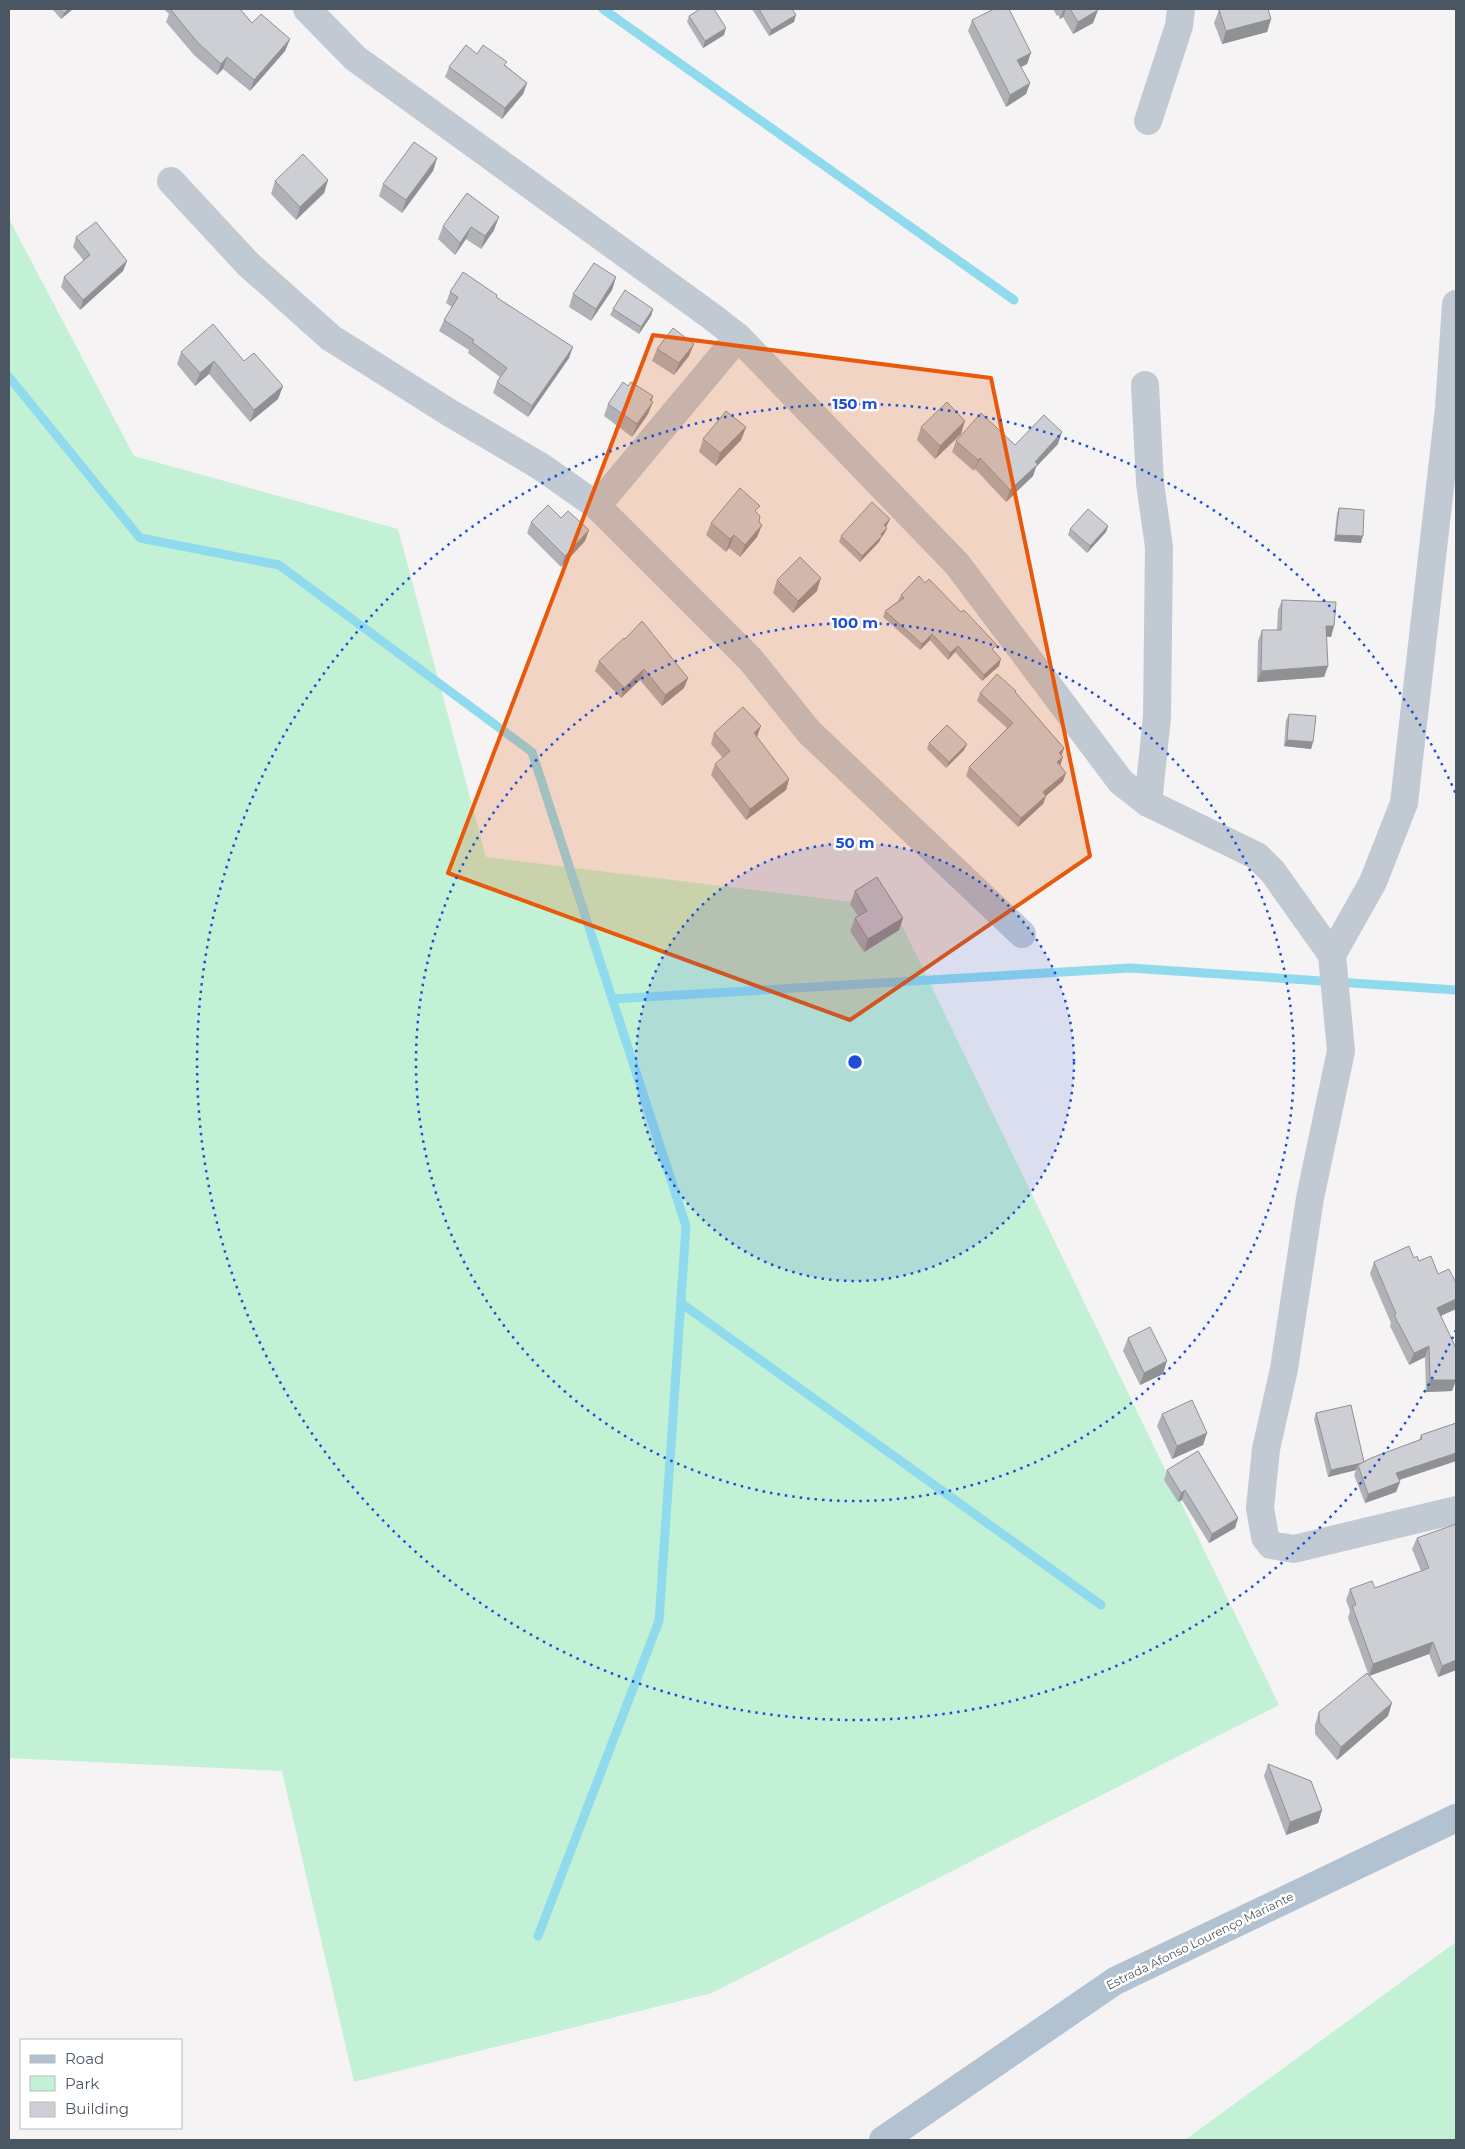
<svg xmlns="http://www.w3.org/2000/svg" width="1465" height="2149" viewBox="0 0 1465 2149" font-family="Montserrat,sans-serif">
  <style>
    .green { fill: #c3f1d5 }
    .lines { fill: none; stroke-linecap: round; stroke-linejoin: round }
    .stream { stroke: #90daee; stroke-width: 9 }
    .minor { stroke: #c1cad2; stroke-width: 28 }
    .major { stroke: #b3c2d1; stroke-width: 28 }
    .wall { fill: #b0b2b7 }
    .shaded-wall { fill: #909195 }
    .building { fill: #cdcfd5; stroke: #909195 }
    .marked { fill: #e8590c; fill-opacity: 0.2; stroke: #e8590c; stroke-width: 4; stroke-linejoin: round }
    .ring { fill: none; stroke: #1d4ed8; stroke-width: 2.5; stroke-dasharray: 2.5 5 }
    .labels { text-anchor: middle; stroke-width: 5; stroke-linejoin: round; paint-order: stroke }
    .street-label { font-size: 12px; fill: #4a5661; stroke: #fff }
    .centre { fill: #1d4ed8; stroke: #fff; stroke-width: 2.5 }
    .ring-label { font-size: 15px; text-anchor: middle; font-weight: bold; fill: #1d4ed8; stroke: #fff; stroke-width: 5; stroke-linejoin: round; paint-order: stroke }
  </style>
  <rect width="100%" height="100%" fill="#f5f3f3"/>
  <!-- green -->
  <g class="green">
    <polygon points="9,219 134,456 398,529 486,857 893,907 1279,1705 712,1993 354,2082 282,1771 9,1758"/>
    <polygon points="1456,1942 1456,2140 1185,2140"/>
  </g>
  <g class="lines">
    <!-- stream -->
    <g class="stream">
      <polyline points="603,9 1014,300"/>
      <polyline points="9,377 140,538 279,565 532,752 686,1226 659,1621 538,1936"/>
      <polyline points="612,999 1130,968 1456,990"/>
      <polyline points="681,1303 1101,1605"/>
    </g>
    <!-- minor -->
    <g class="minor">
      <polyline points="307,9 355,58 711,316 738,337 957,564 1121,782 1148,803 1257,856 1273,872 1332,955 1341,1051 1310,1198 1284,1369 1266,1449 1260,1508 1265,1537 1271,1545 1294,1549 1456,1510"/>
      <polyline points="1148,121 1179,26 1181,9"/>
      <polyline points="171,181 248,264 331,338 450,413 540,466 597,506 750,659 809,732 1022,934"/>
      <polyline points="1145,385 1150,483 1159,547 1157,717 1148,803"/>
      <polyline points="597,506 738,337"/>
      <polyline points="1332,955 1373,882 1404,803 1449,408 1456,304"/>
    </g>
    <!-- major -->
    <polyline class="major" points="883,2140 1115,1981 1456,1818"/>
  </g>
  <!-- wall -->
  <g class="wall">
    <polygon points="52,9 73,9 61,19"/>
    <polygon points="164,9 240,9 252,23 290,39 285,51 250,91 223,69 217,75 194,55 166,22 169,14"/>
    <polygon points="752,9 792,9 794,22 769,36"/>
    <polygon points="1053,9 1097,9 1098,10 1093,23 1073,34 1063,17 1060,19 1058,15 1057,16"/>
    <polygon points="1219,10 1271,19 1267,32 1222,44 1214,23"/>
    <polygon points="689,16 724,35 703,48 687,22"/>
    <polygon points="972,20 1027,64 1021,67 1030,83 1026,94 1006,107 968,31"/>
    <polygon points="477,54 505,65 527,83 523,94 502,119 445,77 449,67"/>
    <polygon points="437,158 433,171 402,213 379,196 383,184"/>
    <polygon points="328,180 324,193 296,220 271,194 275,181"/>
    <polygon points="467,193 494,230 481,249 466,239 455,255 438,239 443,226"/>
    <polygon points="76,237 127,261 123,271 80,310 61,287 64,277 84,261 73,247"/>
    <polygon points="616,277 612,290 591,321 569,307 573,294"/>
    <polygon points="450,292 497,295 496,297 569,358 528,417 493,393 497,382 500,377 468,353 469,350 439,331 444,320 452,307 446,303"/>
    <polygon points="613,309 653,309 651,316 639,334 610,315"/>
    <polygon points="657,349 689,356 674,375 652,361"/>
    <polygon points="181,352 244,361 283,386 278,399 250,422 209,374 195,386 177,364"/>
    <polygon points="628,386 653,396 648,414 632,437 604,416 608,404"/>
    <polygon points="746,427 741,440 716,466 699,452 703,439"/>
    <polygon points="921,427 961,434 935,459 917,440"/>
    <polygon points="956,441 1015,445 1058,444 1036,467 1033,476 1006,502 975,469 974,471 952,452"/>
    <polygon points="1339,508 1361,543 1334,541 1337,514"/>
    <polygon points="757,513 759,522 762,525 757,537 740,557 729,548 726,552 706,535 711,523"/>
    <polygon points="890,519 886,527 887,528 884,534 881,538 879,542 860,562 839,542 841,536"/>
    <polygon points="531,522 585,541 561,567 527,533"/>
    <polygon points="1108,526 1106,532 1087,553 1068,535 1070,529"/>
    <polygon points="777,580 817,591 793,613 773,593"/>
    <polygon points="925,583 994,651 999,666 982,681 955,652 948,660 930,640 920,650 883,617 885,611 898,601 901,595"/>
    <polygon points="1282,600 1334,626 1331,637 1326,636 1328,666 1324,677 1257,682 1258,641 1262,630 1277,630 1278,610"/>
    <polygon points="625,639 688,678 684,688 662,706 640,680 621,698 595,671 599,661"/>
    <polygon points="980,693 1016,693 1064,748 1062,755 1060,766 1066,773 1063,781 1046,796 1043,804 1018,827 966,776 969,767 1007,728 977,701"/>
    <polygon points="1289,714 1313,742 1311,749 1284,746 1286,720"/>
    <polygon points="714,733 757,737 789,779 786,790 746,820 711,775 715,764 723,758 711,744"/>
    <polygon points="929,743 967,744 964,750 946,768 927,749"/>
    <polygon points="855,891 903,918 899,930 864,952 850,931 855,918 858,916 850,904"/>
    <polygon points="1414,1258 1438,1274 1456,1283 1456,1309 1441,1316 1456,1380 1452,1391 1426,1392 1425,1357 1409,1365 1390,1326 1391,1323 1370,1274 1374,1262"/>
    <polygon points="1128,1338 1163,1374 1140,1385 1123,1351"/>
    <polygon points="1316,1413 1364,1462 1419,1440 1421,1435 1456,1423 1456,1461 1399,1480 1400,1482 1396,1492 1365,1503 1354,1475 1356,1470 1328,1477 1314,1419"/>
    <polygon points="1162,1414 1207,1433 1203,1445 1172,1459 1157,1426"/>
    <polygon points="1167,1470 1238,1518 1235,1528 1209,1543 1182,1500 1178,1502 1164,1480"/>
    <polygon points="1456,1524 1456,1670 1438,1677 1429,1654 1369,1676 1348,1618 1350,1611 1346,1600 1350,1589 1375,1588 1421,1571 1412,1549 1417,1538"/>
    <polygon points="1319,1712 1388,1716 1337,1760 1315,1734 1315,1725"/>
    <polygon points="1268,1764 1322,1810 1318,1823 1286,1835 1264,1776"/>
  </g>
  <!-- shaded-wall -->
  <g class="shaded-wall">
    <polygon points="68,9 73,9 61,19 64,13"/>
    <polygon points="1064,9 1066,9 1063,17 1060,19"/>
    <polygon points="1098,10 1093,23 1073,34 1078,22"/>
    <polygon points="796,15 794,22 769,36 771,30"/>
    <polygon points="1271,19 1267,32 1222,44 1226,31"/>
    <polygon points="726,28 724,35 703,48 705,41"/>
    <polygon points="290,39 285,51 250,91 254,80"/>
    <polygon points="1031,53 1027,64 1013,71 1017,60"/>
    <polygon points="227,57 223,69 217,75 221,64"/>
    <polygon points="527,83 523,94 502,119 505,108"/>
    <polygon points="1030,83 1026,94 1006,107 1010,95"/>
    <polygon points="437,158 433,171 402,213 406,200"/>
    <polygon points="328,180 324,193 296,220 300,207"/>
    <polygon points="499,217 494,230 481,249 485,236"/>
    <polygon points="471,227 466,239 455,255 460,243"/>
    <polygon points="127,261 123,271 80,310 83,300"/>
    <polygon points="616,277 612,290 591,321 596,309"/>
    <polygon points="653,309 651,316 639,334 641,327"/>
    <polygon points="694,344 689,356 674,375 679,363"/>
    <polygon points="573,347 569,358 528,417 532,406"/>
    <polygon points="214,361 209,374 195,386 200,373"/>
    <polygon points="283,386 278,399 250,422 254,410"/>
    <polygon points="653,396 649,407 653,402 648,414 632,437 637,424 650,400"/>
    <polygon points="965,421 961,434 935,459 940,446"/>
    <polygon points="746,427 741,440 716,466 720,453"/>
    <polygon points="1062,432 1058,444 1036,467 1033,476 1006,502 1010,490"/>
    <polygon points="980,458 975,469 974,471 978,460"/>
    <polygon points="890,519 887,525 882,532 884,525"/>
    <polygon points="762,525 757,537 740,557 745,545"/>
    <polygon points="1108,526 1106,532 1087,553 1090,546"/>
    <polygon points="887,528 884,534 881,538 879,542 860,562 862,556"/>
    <polygon points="589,530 585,541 561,567 565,556"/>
    <polygon points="734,535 729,548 726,552 730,539"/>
    <polygon points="1336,535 1363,536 1361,543 1334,541"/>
    <polygon points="821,578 817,591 793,613 798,601"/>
    <polygon points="1326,626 1334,626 1331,637 1322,636"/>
    <polygon points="932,634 930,640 920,650 922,644"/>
    <polygon points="958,646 955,652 948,660 950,653"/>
    <polygon points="1001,659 999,666 982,681 984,675"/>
    <polygon points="1328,666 1324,677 1257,682 1261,671"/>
    <polygon points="644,669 640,680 621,698 624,688"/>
    <polygon points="688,678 684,688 662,706 665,695"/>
    <polygon points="761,726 757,737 754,733"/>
    <polygon points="1287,740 1313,742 1311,749 1284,746"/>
    <polygon points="967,744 964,750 946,768 949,762"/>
    <polygon points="1064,748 1061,756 1059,753"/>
    <polygon points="1063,757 1060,766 1054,771 1057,762"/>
    <polygon points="1066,773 1063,781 1040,801 1043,792"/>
    <polygon points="789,779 786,790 746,820 750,809"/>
    <polygon points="1046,796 1043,804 1018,827 1021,818"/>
    <polygon points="903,918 899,930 864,952 868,939"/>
    <polygon points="1456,1299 1456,1309 1433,1319 1437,1308"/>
    <polygon points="1429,1346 1425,1357 1409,1365 1414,1353"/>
    <polygon points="1167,1361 1163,1374 1140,1385 1144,1373"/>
    <polygon points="1430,1380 1456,1380 1452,1391 1426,1392"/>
    <polygon points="1207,1433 1203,1445 1172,1459 1177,1446"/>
    <polygon points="1456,1453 1456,1461 1393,1482 1396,1473"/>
    <polygon points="1364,1462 1358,1465 1356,1470 1328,1477 1331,1470"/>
    <polygon points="1400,1482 1396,1492 1365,1503 1368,1494"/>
    <polygon points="1185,1490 1182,1500 1178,1502 1181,1493"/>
    <polygon points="1238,1518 1235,1528 1209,1543 1212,1534"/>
    <polygon points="1433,1642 1429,1654 1369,1676 1373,1664"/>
    <polygon points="1456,1660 1456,1670 1438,1677 1442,1666"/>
    <polygon points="1392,1703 1388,1716 1337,1760 1341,1747"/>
    <polygon points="1322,1810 1318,1823 1286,1835 1290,1822"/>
  </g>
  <!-- building -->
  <g class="building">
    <polygon points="60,9 68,9 64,13"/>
    <polygon points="173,9 240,9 252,23 261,14 290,39 254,80 227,57 221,64 198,43 171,10"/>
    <polygon points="700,9 714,9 726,28 705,41 689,16"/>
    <polygon points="759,9 792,9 796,15 771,30"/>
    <polygon points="994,9 1009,9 1031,53 1017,60 1030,83 1010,95 972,20"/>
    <polygon points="1070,9 1097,9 1098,10 1078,22"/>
    <polygon points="1223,9 1268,9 1271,19 1226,31 1219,10"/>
    <polygon points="466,45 477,54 483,45 507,62 504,65 527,83 505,108 449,67"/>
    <polygon points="414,142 437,158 406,200 383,184"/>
    <polygon points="303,154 328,180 300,207 275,181"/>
    <polygon points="467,193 499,217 485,236 471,227 460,243 443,226"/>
    <polygon points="96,222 127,261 83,300 64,277 90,255 76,237"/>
    <polygon points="594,263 616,277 596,309 573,294"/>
    <polygon points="463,272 497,295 496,297 573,347 532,406 497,382 507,368 472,342 474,340 444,320 458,297 450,292"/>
    <polygon points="625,290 653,309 641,327 613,309"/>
    <polygon points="213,324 244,361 254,353 283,386 254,410 214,361 200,373 181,352"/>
    <polygon points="673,328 694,344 679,363 657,349"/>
    <polygon points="623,382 628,386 631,382 653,396 650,400 653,402 637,424 608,404"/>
    <polygon points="947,402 965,421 940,446 921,427"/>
    <polygon points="726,411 746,427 720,453 703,439"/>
    <polygon points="981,413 1015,445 1044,415 1062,432 1035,462 1038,464 1010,490 980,458 978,460 956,441"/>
    <polygon points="740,488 760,506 755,511 760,516 759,522 762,525 745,545 734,535 730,539 711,523"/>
    <polygon points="872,502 890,519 884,525 887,528 881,534 882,536 862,556 841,536"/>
    <polygon points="548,505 561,518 568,511 589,530 565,556 531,522"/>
    <polygon points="1339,508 1364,510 1363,536 1336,535"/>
    <polygon points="1088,509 1108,526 1090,546 1070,529"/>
    <polygon points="800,557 821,578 798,601 777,580"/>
    <polygon points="919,576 925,583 929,579 961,612 964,610 997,645 992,649 1001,659 984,675 958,646 950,653 932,634 922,644 885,611 904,598 901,595"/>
    <polygon points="1282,600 1336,602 1334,626 1326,626 1328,666 1261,671 1262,630 1281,630"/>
    <polygon points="642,621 688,678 665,695 644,669 624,688 599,661 624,638 625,639"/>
    <polygon points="997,674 1016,691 1015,692 1064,748 1059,753 1063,757 1057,762 1066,773 1043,792 1046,796 1021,818 969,767 1013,723 980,693"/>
    <polygon points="743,707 761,726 754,733 789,779 750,809 715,764 730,751 714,733"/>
    <polygon points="1289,714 1316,716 1313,742 1287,740"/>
    <polygon points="947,725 967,744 949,762 929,743"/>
    <polygon points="877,877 903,918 868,939 855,918 867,911 855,891"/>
    <polygon points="1409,1246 1414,1258 1417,1256 1419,1261 1431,1256 1438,1274 1449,1269 1456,1283 1456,1299 1437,1308 1456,1348 1456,1380 1430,1380 1429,1346 1414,1353 1394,1315 1396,1314 1374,1262"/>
    <polygon points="1150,1327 1167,1361 1144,1373 1128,1338"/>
    <polygon points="1192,1400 1207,1433 1177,1446 1162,1414"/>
    <polygon points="1351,1405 1364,1462 1362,1463 1331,1470 1316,1413"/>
    <polygon points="1456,1423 1456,1453 1396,1473 1400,1482 1368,1494 1358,1465 1371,1458 1422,1439 1421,1435"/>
    <polygon points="1198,1451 1238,1518 1212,1534 1185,1490 1181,1493 1167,1470"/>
    <polygon points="1456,1524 1456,1660 1442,1666 1433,1642 1373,1664 1352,1606 1356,1605 1350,1589 1372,1581 1375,1588 1429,1568 1417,1538"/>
    <polygon points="1367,1673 1392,1703 1341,1747 1319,1722 1319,1712"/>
    <polygon points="1268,1764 1311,1781 1322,1810 1290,1822"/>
  </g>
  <!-- marked area -->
  <path class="marked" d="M653,335L991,378L1090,856L850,1020L448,873Z"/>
  <!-- distance rings -->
  <circle cx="855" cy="1062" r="219" fill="#1d4ed8" fill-opacity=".12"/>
  <g class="ring">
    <circle cx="855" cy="1062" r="219"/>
    <circle cx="855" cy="1062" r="439"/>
    <path d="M1456 1330A658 658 0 1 1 1456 794"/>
  </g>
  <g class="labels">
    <!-- street labels -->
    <g class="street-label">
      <text transform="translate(1200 1941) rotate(-26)" y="4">Estrada Afonso Lourenço Mariante</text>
    </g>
  </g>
  <circle cx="855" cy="1062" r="8" class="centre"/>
  <g class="ring-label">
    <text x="855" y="409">150 m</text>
    <text x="855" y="628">100 m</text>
    <text x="855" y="848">50 m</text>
  </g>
  <!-- border -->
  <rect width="1465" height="2149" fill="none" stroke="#4a5661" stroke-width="20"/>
  <!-- legend -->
  <rect x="20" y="2039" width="162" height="90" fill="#ffffff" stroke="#b7bbc0"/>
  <rect x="30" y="2055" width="25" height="8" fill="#b3c2d1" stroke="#b7bbc0"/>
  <text x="65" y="2064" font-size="15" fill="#4a5661">Road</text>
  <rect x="30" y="2076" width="25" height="15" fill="#c3f1d5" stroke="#b7bbc0"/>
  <text x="65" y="2089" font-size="15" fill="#4a5661">Park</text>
  <rect x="30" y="2102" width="25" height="15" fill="#cdcfd5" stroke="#b7bbc0"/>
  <text x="65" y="2114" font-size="15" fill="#4a5661">Building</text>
</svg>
